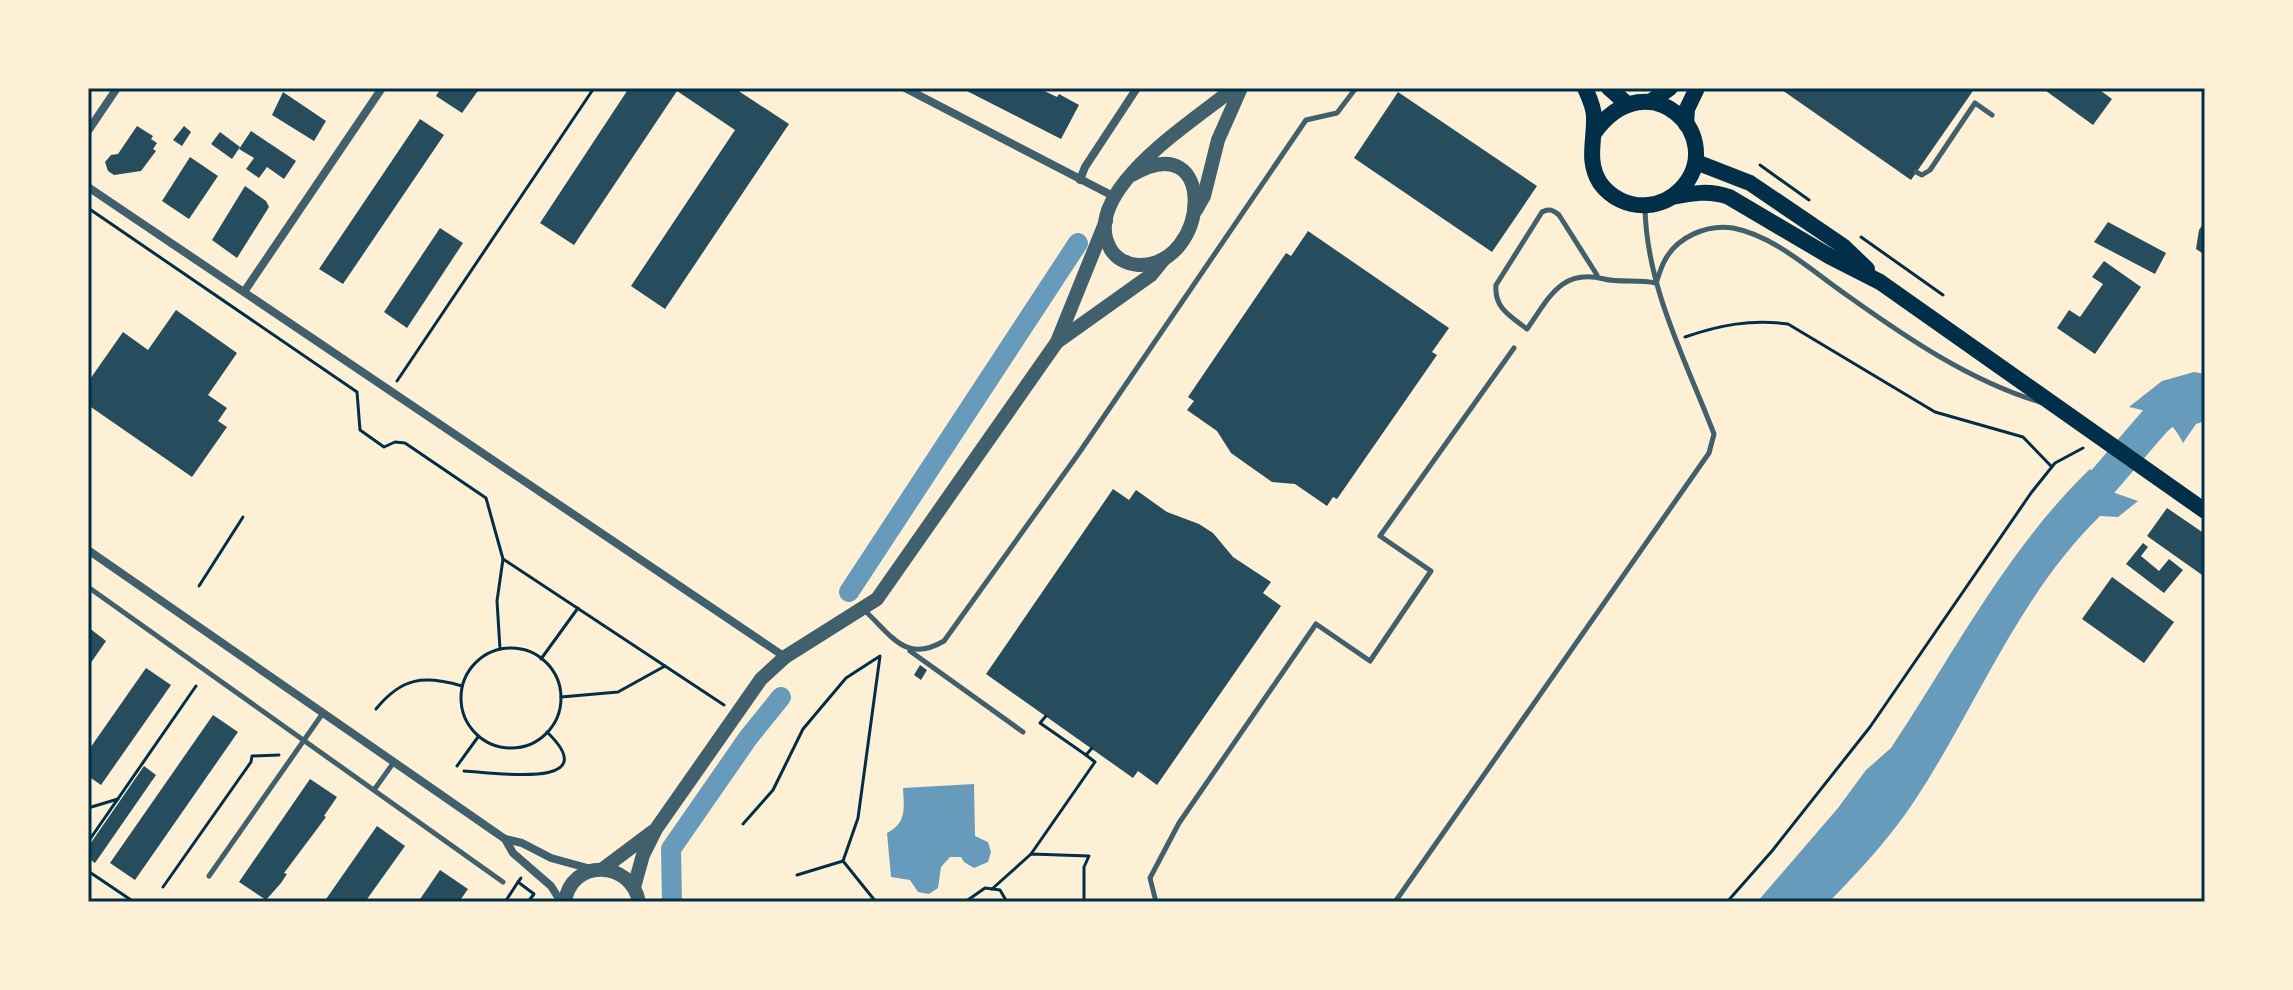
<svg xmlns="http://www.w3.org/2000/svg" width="2293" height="990" viewBox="0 0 2293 990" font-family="'Roboto Serif',serif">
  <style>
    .water { fill: #669bbc }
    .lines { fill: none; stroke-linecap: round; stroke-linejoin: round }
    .canal { stroke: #669bbc; stroke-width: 20 }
    .river { stroke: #669bbc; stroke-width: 32 }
    .building { fill: #264d5e }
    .path { stroke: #003049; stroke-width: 3 }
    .service { stroke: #3f606c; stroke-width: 5 }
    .minor { stroke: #3f606c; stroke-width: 8 }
    .tertiary { stroke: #3f606c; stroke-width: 14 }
    .secondary { stroke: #003049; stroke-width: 16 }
    .neatline { fill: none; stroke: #003049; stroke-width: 3 }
  </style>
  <rect width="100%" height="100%" fill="#fdf0d5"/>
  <!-- water -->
  <g class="water">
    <path d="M2194,372L2205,374V421L2196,424L2183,443C2170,416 2156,413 2129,407L2162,381Z"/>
    <path d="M2090,469L2115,493L2138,501L2118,517L2100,516C2018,596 1977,706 1915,800C1891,837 1860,870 1829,902H1757L1838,808L1866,770L1891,748C1954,653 2007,549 2090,469Z"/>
    <path d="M974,784L975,836L988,842L991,852L988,862L974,868L964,862L961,857H950L941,867L938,888L929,894L918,892L910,880L891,877L887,833C907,823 904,808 903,788Z"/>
  </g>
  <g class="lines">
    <!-- canal -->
    <g class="canal">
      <polyline points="849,592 1078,243"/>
      <polyline points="672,901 671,849 748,738 781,697"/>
    </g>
    <!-- river -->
    <polyline class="river" points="2074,515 2155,421 2175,403 2197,399 2205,402"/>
  </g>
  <!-- building -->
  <g class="building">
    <polygon points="441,88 480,88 462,113 436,96"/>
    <polygon points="629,88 734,88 789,124 665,309 631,286 735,130 677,91 574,245 540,223"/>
    <polygon points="961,88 1038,88 1057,97 1059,94 1079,105 1061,139"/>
    <polygon points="1784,88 1975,88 1911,180 1782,90"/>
    <polygon points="2042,88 2097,88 2112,99 2093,125"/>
    <polygon points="283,92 326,121 314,141 272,115"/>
    <polygon points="1398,92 1537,186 1492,252 1354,158"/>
    <polygon points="420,119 444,135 343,284 319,269"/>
    <polygon points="137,126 153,136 151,139 157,143 153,149 156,151 141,171 114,175 108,171 105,162 111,155 118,154"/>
    <polygon points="184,126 191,132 182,146 173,140"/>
    <polygon points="251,131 296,161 284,179 267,167 259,178 246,169 254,158 239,149"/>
    <polygon points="220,132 240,147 232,159 211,144"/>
    <polygon points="190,157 218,176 189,219 162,201"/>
    <polygon points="245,186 266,201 269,207 237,258 212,240"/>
    <polygon points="2205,221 2205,255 2196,249 2199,230"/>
    <polygon points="2108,222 2166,253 2155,274 2094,242"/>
    <polygon points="440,228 463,243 407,328 384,312"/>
    <polygon points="1308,231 1449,328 1432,352 1437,355 1337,499 1333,497 1327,506 1295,484 1272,482 1231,453 1217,431 1187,410 1194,401 1188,397 1286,253 1291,256"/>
    <polygon points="2104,261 2141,287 2095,354 2057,328 2069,310 2080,317 2103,284 2092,277"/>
    <polygon points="176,310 237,353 208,395 227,408 218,421 227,427 192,477 88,405 88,382 123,332 148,350"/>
    <polygon points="1113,489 1129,500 1136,490 1167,512 1199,524 1213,533 1233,557 1271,582 1263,593 1281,606 1157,785 1138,771 1133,778 986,674"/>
    <polygon points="2167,508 2205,534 2205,577 2147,536"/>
    <polygon points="2143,543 2148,547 2141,556 2159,571 2169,559 2183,570 2164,593 2126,564"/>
    <polygon points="2112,577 2174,622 2144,663 2082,619"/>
    <polygon points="88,627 106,641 88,667"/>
    <polygon points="920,665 927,670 921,680 914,675"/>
    <polygon points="146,668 171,685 101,785 88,776 88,751"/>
    <polygon points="213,715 238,732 135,880 110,863"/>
    <polygon points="144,766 156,775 95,863 88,858 88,847"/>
    <polygon points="310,779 337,797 324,816 326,817 284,873 287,874 281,883 266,900 239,882"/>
    <polygon points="377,826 405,846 365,902 324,902"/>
    <polygon points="440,870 468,889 459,902 418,902"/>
  </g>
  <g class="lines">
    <!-- path -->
    <g class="path">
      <polyline points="1760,165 1809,200"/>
      <polyline points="88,208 357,392 360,430 384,447 395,442 405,443 486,498 503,559 724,705"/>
      <polyline points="1861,237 1943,295"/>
      <path d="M1685,337C1720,325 1751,319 1788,324L1935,412L2023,437L2051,466"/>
      <polyline points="397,381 594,88"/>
      <polyline points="199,586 243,517"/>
      <circle cx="511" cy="698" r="50"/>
      <polyline points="500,649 497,601 503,559"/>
      <polyline points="541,659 578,608"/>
      <polyline points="561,697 618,692 665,666"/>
      <path d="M376,709C402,677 424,675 462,686"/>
      <polyline points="1046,716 1040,723 1086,755 1092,748"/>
      <polyline points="457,766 478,737"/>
      <path d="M464,771C491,772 608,791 547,732"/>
      <polyline points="88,808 118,799"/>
      <polyline points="743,824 773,790 803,729 846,678 880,656 858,818 843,861"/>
      <polyline points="88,842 196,686"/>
      <polyline points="1031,854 1095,762 1086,755"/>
      <polyline points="88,871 134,902"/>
      <polyline points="797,875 843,861 876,902"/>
      <polyline points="521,878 518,882 534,894 528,902"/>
      <polyline points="163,887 251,762 252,756 279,755"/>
      <polyline points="992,889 1031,854 1089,856 1084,867 1084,902"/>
      <polyline points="505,902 518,882"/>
      <polyline points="965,902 985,888 1000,890 1007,902"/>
      <polyline points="1727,902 1772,851 1870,727 2031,493 2055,463 2083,448"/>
    </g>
    <!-- service -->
    <g class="service">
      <polyline points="1916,172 1922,175 1930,170 1975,103 1992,115"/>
      <path d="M1597,275L1559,215C1553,210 1549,208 1542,212L1496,285C1494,308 1510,316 1527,329C1549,298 1561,268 1604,279C1620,283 1638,279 1656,283C1659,275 1661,267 1665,260C1677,237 1707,224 1733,228C1775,236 1813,272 1848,296C1907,338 1970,381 2040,402"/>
      <polyline points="88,587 503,882"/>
      <path d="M864,610C892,635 905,664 944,641L1079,453L1306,120L1337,113L1356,88"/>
      <polyline points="910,651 1023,732"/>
      <polyline points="374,790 394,762"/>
      <polyline points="209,876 323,713"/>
      <polyline points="1156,902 1150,878 1179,823 1316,624 1370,661 1431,571 1380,536 1514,348"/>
      <path d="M1395,902L1709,453L1714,434C1686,361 1646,286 1645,207"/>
    </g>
    <!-- minor -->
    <g class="minor">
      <polyline points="905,88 1113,196"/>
      <polyline points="88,131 117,88"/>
      <polyline points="1080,180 1085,167 1137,88"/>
      <polyline points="88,187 785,657"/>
      <polyline points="244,292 382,88"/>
      <polyline points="88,550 505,839 522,843 551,858 591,869"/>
      <polyline points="505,839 513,853 551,886 561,902"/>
    </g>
    <!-- tertiary -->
    <g class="tertiary">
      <path d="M1132,175C1218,124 1211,267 1138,265C1126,264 1114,258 1109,246C1081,190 1198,118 1234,88"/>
      <polyline points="1196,210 1204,196 1218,140 1241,88"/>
      <polyline points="1057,342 1151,275 1164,259"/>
      <polyline points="604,868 652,832"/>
      <polyline points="634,887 643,855 656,829 761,679 785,657 877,599 1057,342 1106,221"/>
      <path d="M565,902C571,858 631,860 639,902"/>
    </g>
    <!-- secondary -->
    <g class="secondary">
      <path d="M1585,88C1589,97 1594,107 1594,117C1595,140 1586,161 1600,183C1611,198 1629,207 1648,205C1661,204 1671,199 1680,190C1731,139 1649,56 1594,133"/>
      <polyline points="1609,88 1626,103"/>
      <polyline points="1650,102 1670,88"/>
      <polyline points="1686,124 1687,109 1697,88"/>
      <polyline points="1696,162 1750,183 1843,246 1867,269"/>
      <path d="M1672,197C1692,193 1710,190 1729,197L1829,256L1880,282L2205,511"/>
    </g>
  </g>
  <!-- border -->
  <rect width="2293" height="990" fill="none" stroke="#fdf0d5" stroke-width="180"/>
  <rect x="90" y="90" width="2113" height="810" class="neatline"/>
</svg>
